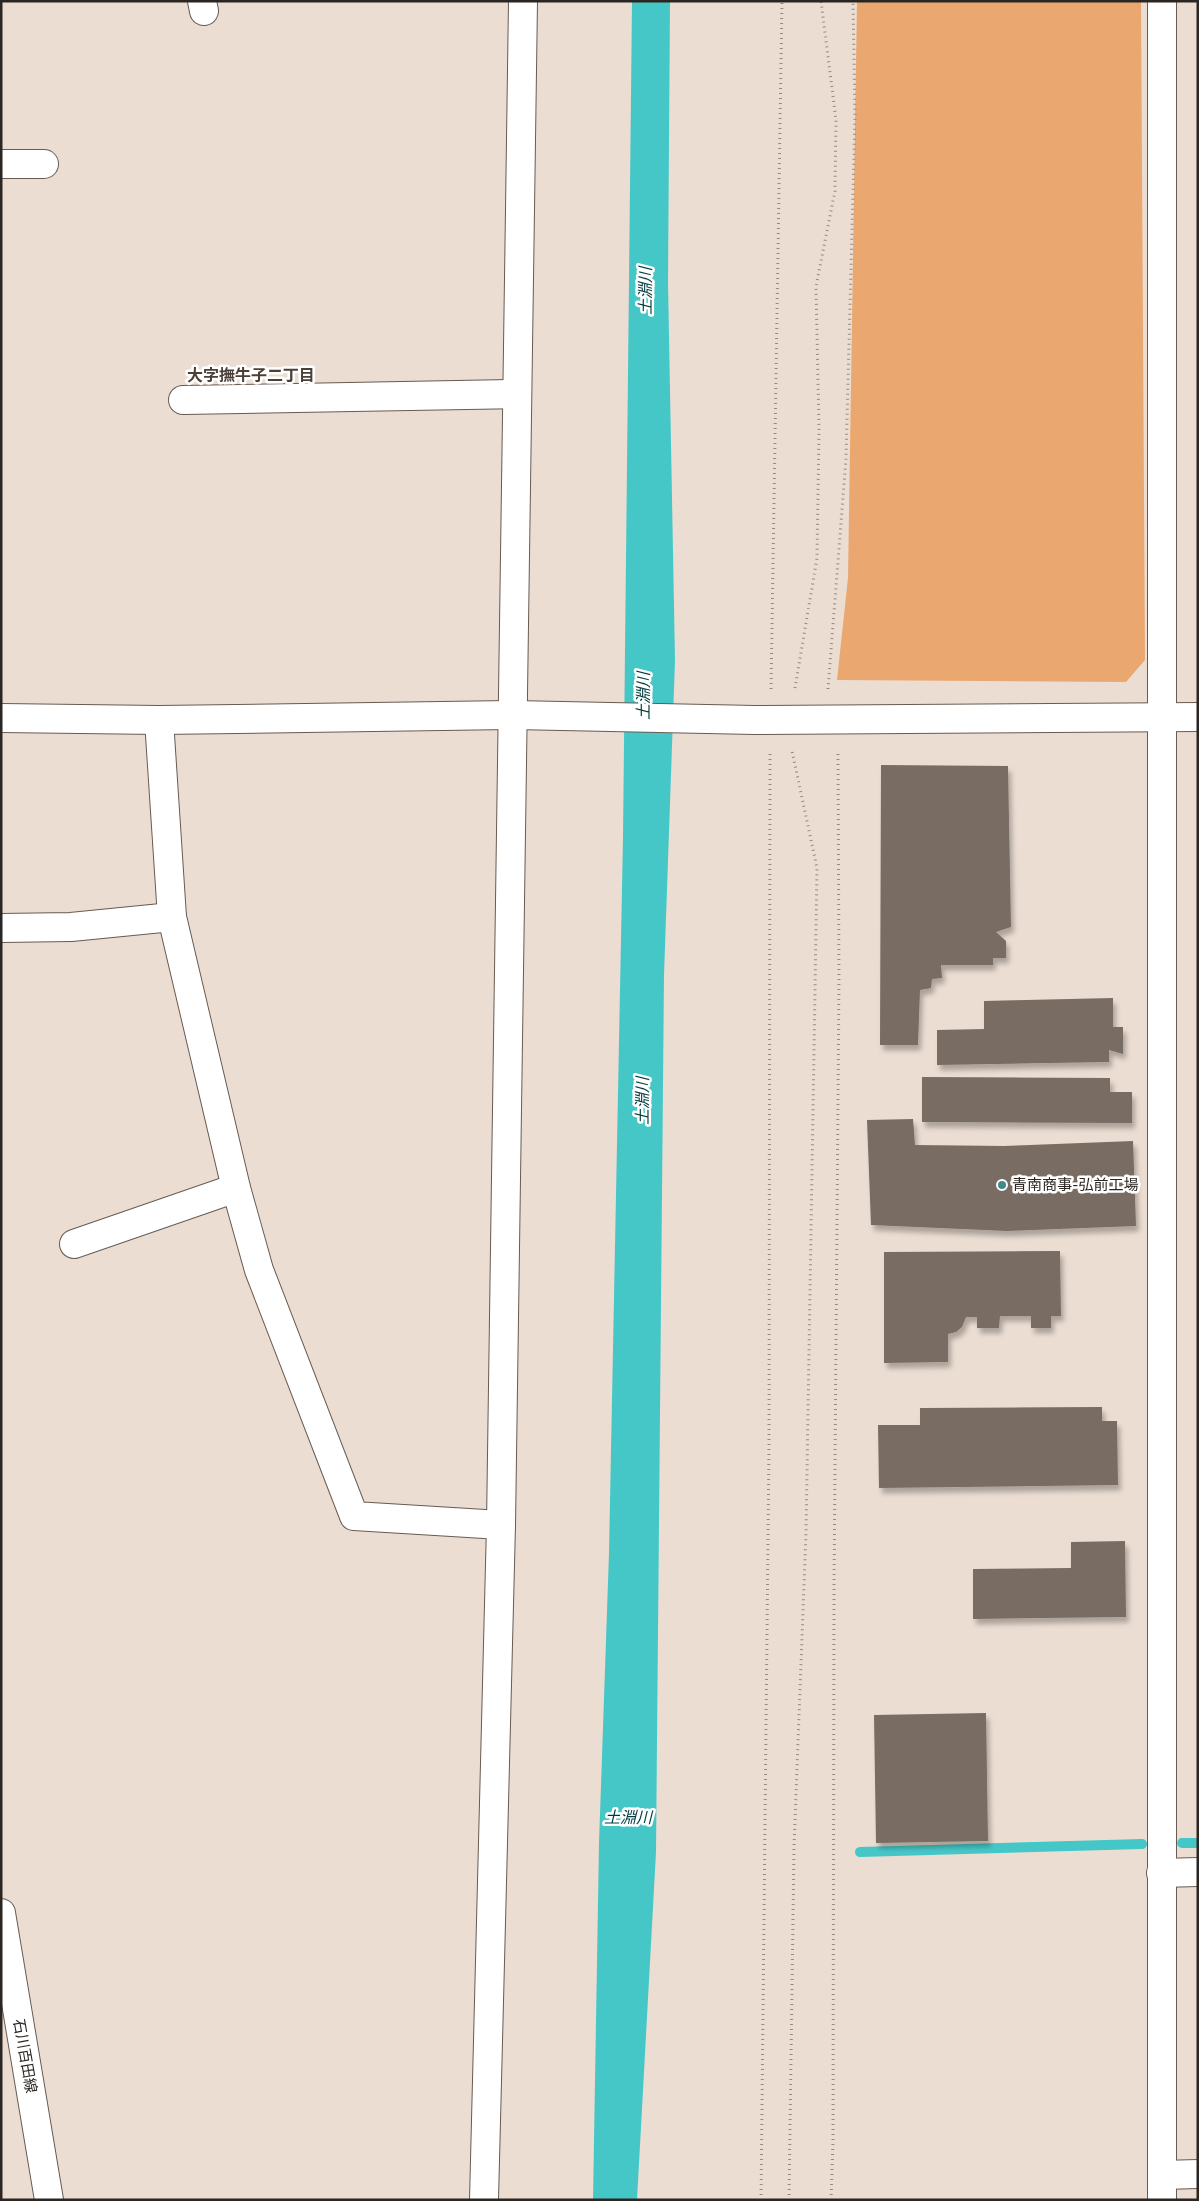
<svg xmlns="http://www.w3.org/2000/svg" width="1199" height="2201" viewBox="0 0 1199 2201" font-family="'Roboto Serif','Noto Sans JP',serif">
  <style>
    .green { fill: #eba770 }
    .water { fill: #46c7c7 }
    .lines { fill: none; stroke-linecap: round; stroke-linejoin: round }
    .stream { stroke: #46c7c7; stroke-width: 10 }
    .building { fill: #796c63; filter: url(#shadow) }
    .minor-casing { stroke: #675b52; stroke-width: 30 }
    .secondary-casing { stroke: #675b52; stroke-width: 30 }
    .path { stroke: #948a82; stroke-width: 3; stroke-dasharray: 1 4; stroke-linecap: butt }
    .minor { stroke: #fff; stroke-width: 28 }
    .secondary { stroke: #fff; stroke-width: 28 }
    .poi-dot { fill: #428a8a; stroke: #fff; stroke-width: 2 }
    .labels { text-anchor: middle; stroke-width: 5; stroke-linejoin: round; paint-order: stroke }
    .poi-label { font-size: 15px; fill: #2b2622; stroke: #fff; text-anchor: start }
    .street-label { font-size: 15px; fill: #2b2622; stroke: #fff }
    .water-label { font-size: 16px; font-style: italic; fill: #003b3c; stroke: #fff }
    .neighbourhood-label { font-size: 16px; font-weight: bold; fill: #4b3f37; stroke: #fff }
  </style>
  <defs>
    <filter id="shadow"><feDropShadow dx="3" dy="5.5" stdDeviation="2.5" flood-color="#0004"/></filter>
  </defs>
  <rect width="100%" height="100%" fill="#ebddd2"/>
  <!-- green -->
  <polygon class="green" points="857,1 1141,1 1145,660 1126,682 837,680 848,578"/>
  <!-- water -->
  <polygon class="water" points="632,1 670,1 668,282 675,660 664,975 656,1852 637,2200 593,2200 599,1843 609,1553 623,837"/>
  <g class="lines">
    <!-- stream -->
    <g class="stream">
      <polyline points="1182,1843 1198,1843"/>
      <polyline points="860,1852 1142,1844"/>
    </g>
  </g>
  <!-- building -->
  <g class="building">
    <polygon points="881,765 1008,766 1011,927 996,932 1006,941 1006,958 993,958 993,965 941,965 942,978 932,979 931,988 920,990 918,1045 880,1045"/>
    <polygon points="1113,998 1113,1027 1123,1027 1123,1054 1109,1050 1109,1062 937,1065 937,1030 984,1029 984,1001"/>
    <polygon points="922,1077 1110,1078 1110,1092 1132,1092 1132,1123 922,1122"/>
    <polygon points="913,1119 915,1145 1004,1146 1133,1141 1136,1226 1007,1231 871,1225 867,1120"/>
    <polygon points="1060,1251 1061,1316 1051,1316 1051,1328 1031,1328 1031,1316 1000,1316 999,1328 977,1328 977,1317 966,1317 962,1327 956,1332 948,1334 948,1362 884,1363 884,1252"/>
    <polygon points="1102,1407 1102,1421 1117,1421 1118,1485 879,1488 878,1425 920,1425 920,1408"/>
    <polygon points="1125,1541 1126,1617 973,1619 973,1569 1071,1568 1071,1542"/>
    <polygon points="986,1713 988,1841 876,1843 874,1715"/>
  </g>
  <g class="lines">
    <!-- minor casing -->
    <g class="minor-casing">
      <g id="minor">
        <polyline points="202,1 204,11"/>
        <polyline points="1162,1 1162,2200"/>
        <polyline points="1,164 44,164"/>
        <polyline points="183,400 517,394"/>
        <polyline points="1,718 159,720 514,715 755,720 1198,717"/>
        <polyline points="159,720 172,917 236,1188 259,1270 354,1516 501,1525"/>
        <polyline points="1,928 71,927 172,917"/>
        <polyline points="74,1244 236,1188"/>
        <polyline points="1161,1873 1198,1872"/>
        <polyline points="1162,2175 1198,2174"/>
        <polyline points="484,2200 501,1525 523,1"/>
      </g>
    </g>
    <!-- secondary casing -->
    <g class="secondary-casing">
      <polyline id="secondary" points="1,1913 49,2200"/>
    </g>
    <!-- path -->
    <g class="path">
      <polyline points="795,688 817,558 819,428 816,286 835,191 836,120 821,1"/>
      <polyline points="771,689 782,1"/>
      <polyline points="828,689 846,459 855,116 853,1"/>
      <polyline points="761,2200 769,1445 770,750"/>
      <polyline points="789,2200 794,1847 806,1533 817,868 792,751"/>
      <polyline points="831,2200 833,2142 834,1586 839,979 838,751"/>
    </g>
    <!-- minor -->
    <use href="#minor" class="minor"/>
    <!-- secondary -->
    <use href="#secondary" class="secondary"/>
  </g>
  <!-- markers -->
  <circle class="poi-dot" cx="1002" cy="1185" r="5"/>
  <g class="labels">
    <!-- poi labels -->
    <g class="poi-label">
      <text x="1012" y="1190">青南商事-弘前工場</text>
    </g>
    <!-- street labels -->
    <g class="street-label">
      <text transform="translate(25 2056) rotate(80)" y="5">石川百田線</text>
    </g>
    <!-- water labels -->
    <g class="water-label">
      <text transform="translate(645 291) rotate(-90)" y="6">土淵川</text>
      <text transform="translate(643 696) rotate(-90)" y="6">土淵川</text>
      <text transform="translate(642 1101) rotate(-90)" y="6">土淵川</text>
      <text x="628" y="1823">土淵川</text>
    </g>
    <!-- neighbourhood labels -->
    <g class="neighbourhood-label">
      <text x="251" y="381">大字撫牛子二丁目</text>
    </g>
  </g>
  <!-- border -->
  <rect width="1199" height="2201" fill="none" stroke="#2b2622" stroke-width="5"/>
</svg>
